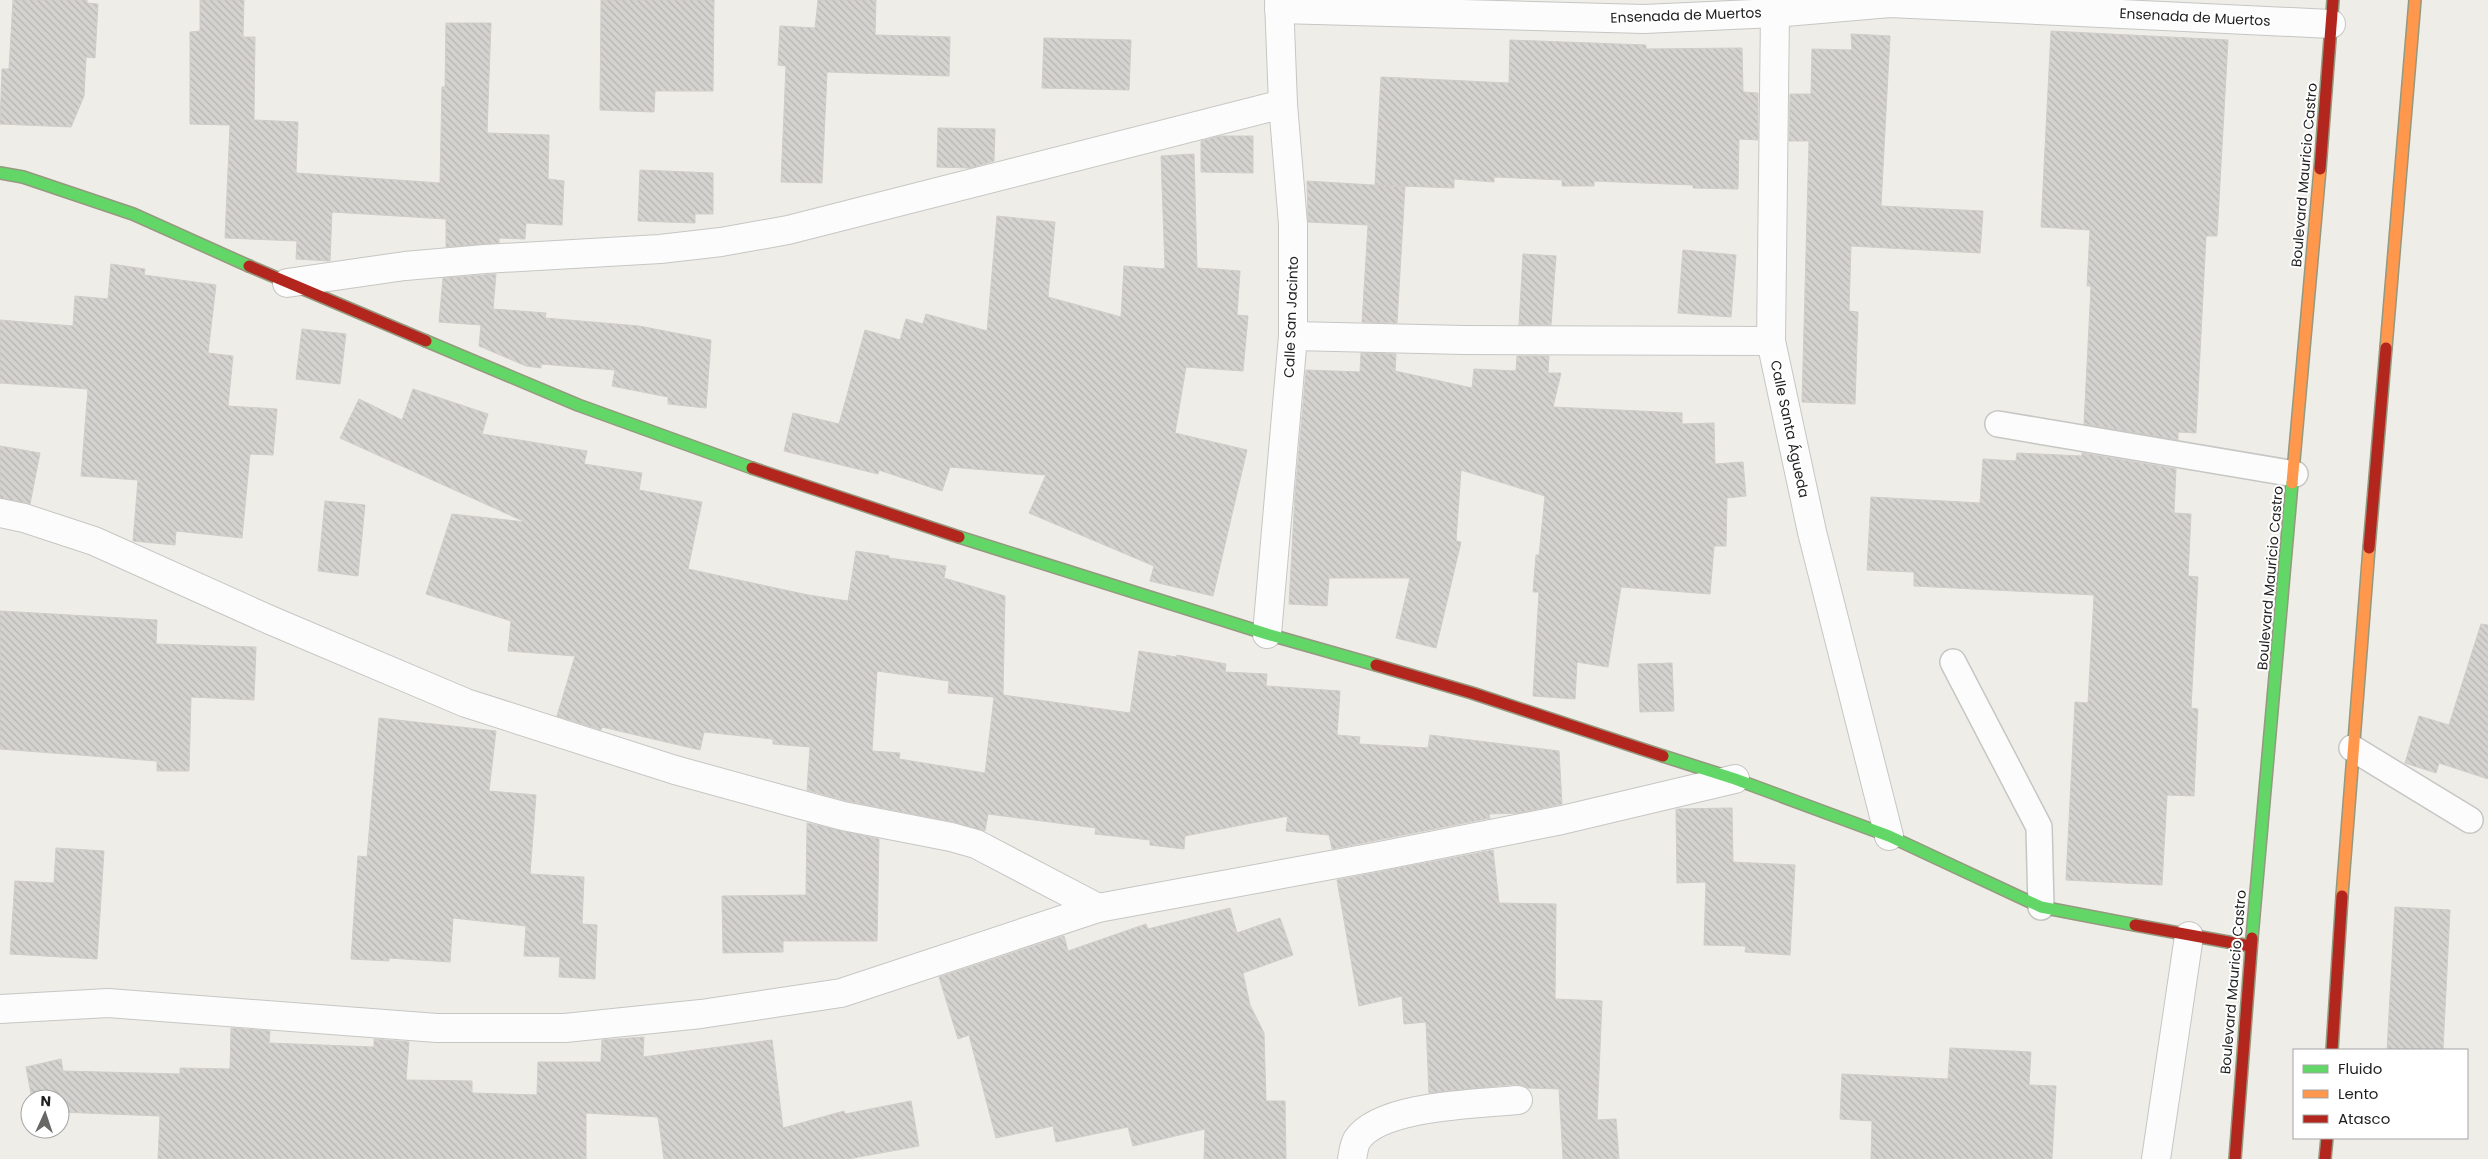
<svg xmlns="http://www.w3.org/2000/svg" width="2488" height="1159" viewBox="0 0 2488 1159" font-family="Poppins,sans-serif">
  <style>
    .building { fill: url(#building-back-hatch); stroke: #d1cec9; fill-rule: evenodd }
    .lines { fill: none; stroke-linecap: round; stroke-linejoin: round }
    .lane-casing { stroke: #c6c6c4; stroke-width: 28 }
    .street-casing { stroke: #c6c6c4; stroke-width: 30 }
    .fast-casing { stroke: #94997f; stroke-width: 14 }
    .slow-casing { stroke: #94997f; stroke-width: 14 }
    .jam-casing { stroke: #94997f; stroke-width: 14 }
    .lane { stroke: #fcfcfc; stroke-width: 25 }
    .street { stroke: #fcfcfc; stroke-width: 28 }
    .fast { stroke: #63d668; stroke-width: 11 }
    .slow { stroke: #ff974d; stroke-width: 11 }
    .jam { stroke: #b3261e; stroke-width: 11 }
    .labels { text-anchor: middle; stroke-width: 4; stroke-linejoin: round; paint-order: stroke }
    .street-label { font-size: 14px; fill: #1f1f1f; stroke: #fff }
  </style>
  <defs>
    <pattern id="building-back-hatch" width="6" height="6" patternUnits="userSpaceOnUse" patternTransform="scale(1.25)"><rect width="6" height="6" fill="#d5d3cf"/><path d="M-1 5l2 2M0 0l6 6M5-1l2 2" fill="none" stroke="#b6b5b1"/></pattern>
  </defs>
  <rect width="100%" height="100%" fill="#eeede8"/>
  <!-- building -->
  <g class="building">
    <polygon points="13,0 87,0 87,3 98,4 95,58 86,57 84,96 71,127 0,124 2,69 9,69"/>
    <polygon points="200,0 244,0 243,37 255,37 254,120 298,122 296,173 440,183 442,87 445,87 446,23 491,23 487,133 549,135 548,179 564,181 562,225 526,223 525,239 499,238 499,243 446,247 446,219 332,212 330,261 296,259 297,241 225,238 230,125 190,124 190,32 200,31"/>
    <polygon points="601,0 714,0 713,91 655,91 654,112 600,110"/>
    <polygon points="818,0 876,0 875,35 950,37 949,76 827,72 822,183 781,182 786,66 778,65 780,26 815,28"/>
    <polygon points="2051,31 2228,40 2217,236 2206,236 2196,433 2178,432 2178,440 2084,424 2091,286 2087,286 2090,230 2041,227"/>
    <polygon points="1851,34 1890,36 1881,206 1983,211 1980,253 1851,246 1849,311 1858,312 1855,404 1802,402 1809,141 1789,141 1790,94 1811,94 1812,49 1852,50"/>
    <polygon points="1044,38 1131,40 1129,90 1042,88"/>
    <polygon points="1510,40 1646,45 1646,49 1742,48 1743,92 1758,93 1758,140 1739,139 1738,189 1693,188 1693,185 1594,181 1594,186 1562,186 1562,180 1494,177 1494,182 1454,179 1454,188 1375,185 1381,77 1509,83"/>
    <polygon points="938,128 995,129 994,161 970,168 937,167"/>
    <polygon points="1220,136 1253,136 1253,173 1201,172 1201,141"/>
    <polygon points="1194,154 1197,268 1240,271 1237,315 1248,316 1243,371 1186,367 1175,433 1247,450 1213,596 1150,581 1154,566 1029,513 1046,475 950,467 942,491 879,470 878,474 784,451 793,413 839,424 865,330 900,340 906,319 923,324 926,314 987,331 997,216 1055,222 1048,297 1121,317 1124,266 1165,269 1161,156"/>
    <polygon points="640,170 713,173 713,214 695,214 695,223 638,221"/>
    <polygon points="1307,181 1405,187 1397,323 1362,322 1368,225 1308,222"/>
    <polygon points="1683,250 1736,255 1731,317 1678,313"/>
    <polygon points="1523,254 1556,256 1551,325 1519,325"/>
    <polygon points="111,264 145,269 144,275 216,285 208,353 233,356 228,406 277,409 273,455 250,454 242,538 176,531 175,545 133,541 138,480 81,476 88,389 0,383 0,320 73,326 75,296 108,299"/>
    <polygon points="496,274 493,309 546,313 545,318 639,326 711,340 706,408 668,404 668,397 612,386 615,370 541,364 541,368 526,366 479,346 481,325 439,322 443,278"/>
    <polygon points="302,329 346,334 340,384 296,379"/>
    <polygon points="1361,353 1396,354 1395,371 1472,388 1474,369 1516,371 1517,356 1549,356 1548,373 1561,373 1553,407 1682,413 1682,424 1714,423 1715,464 1743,462 1746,496 1727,498 1726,546 1714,546 1710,594 1621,587 1608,667 1577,662 1575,699 1533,696 1539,592 1533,592 1536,555 1539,555 1545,496 1461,470 1456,541 1461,542 1436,648 1396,638 1410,578 1329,578 1327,606 1289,604 1295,495 1306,370 1360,372"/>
    <path d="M413,389L488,414L482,434L587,451L584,464L642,473L639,490L702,502L688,569L808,595L848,601L856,551L889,556V558L946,566L944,578L1005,596L1003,695L1130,713L1139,651L1176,657L1177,655L1226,664L1225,672L1267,674L1266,686L1340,691L1337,735L1360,737L1359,744L1428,748L1430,735L1559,751L1562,804L1519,813L1489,814L1490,818L1332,849L1329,835L1286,831L1288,816L1185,836L1184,849L1150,845V840L1095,834L1096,828L988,814L985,831L954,822L847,801L807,790L810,747L773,744V739L704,732L700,750L602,727L601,730L557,716L575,656L508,651L511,621L426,594L452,514L525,522L340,438L359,399L402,420ZM877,671L949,681L948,693L994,697L985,773L899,759L900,753L872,751Z"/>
    <polygon points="0,446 40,453 30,504 0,498"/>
    <polygon points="2017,453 2082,456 2082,453 2176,469 2174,513 2191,514 2188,576 2198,577 2191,708 2198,709 2194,796 2167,795 2162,885 2066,880 2075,702 2088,703 2094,595 1914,586 1914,572 1867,570 1871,497 1980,503 1983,459 2016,461"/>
    <polygon points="325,501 365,505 358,576 318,571"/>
    <polygon points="0,611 157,620 156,644 256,647 254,700 191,697 189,771 157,771 157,761 0,749"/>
    <polygon points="2481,624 2488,625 2488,779 2439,763 2436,773 2405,763 2419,716 2449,725"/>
    <polygon points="1672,663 1674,711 1640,712 1638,664"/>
    <polygon points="379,718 496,731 489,791 536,795 530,874 584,877 582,924 597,925 595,979 559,977 560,957 524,956 526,926 453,918 450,962 389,958 389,961 351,959 358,856 367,857"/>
    <polygon points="1732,808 1733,862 1795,865 1790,955 1745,952 1746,946 1704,945 1706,882 1677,883 1676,809"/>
    <polygon points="807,823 879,839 877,941 783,941 783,952 723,953 722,896 806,895"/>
    <polygon points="56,848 104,851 97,959 10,954 15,881 54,883"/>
    <polygon points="1493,850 1499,903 1556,904 1555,999 1602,1001 1597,1120 1616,1119 1619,1159 1563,1159 1559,1089 1528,1088 1517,1084 1429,1093 1426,1022 1404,1024 1402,996 1359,1006 1337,880"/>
    <polygon points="2395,907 2450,910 2443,1050 2387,1050"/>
    <polygon points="1230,908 1237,933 1280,918 1293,955 1243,973 1250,1005 1264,1033 1266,1101 1285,1101 1286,1159 1204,1159 1205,1129 1133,1146 1128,1127 1056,1142 1053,1126 996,1138 969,1035 958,1039 939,977 1064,936 1068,951 1146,924 1148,929"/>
    <polygon points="231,1028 270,1031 269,1043 374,1047 374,1039 409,1042 406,1080 472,1081 472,1093 537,1095 538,1062 601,1062 602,1040 644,1037 643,1057 772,1040 783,1128 844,1111 845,1114 911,1101 919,1146 848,1159 664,1159 658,1117 586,1113 586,1159 158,1159 160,1116 60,1112 60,1099 32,1099 26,1067 61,1059 63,1071 180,1074 180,1068 230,1069"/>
    <polygon points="1950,1048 2031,1052 2029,1085 2056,1086 2052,1159 1871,1159 1872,1121 1840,1119 1842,1074 1948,1079"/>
  </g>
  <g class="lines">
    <!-- lane casing -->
    <g class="lane-casing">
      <g id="lane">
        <polyline points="1998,424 2295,474"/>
        <polyline points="1953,662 2039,827 2041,907"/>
        <polyline points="2352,748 2470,820"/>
      </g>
    </g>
    <!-- street casing -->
    <g class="street-casing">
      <g id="street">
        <polyline points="1279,9 1644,19 1775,13 1890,3 2331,24"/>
        <polyline points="1775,13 1771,341 1812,532 1889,836"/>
        <polyline points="287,283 405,266 485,259 660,249 721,242 788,230 1283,104"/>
        <polyline points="1293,336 1464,340 1771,341"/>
        <polyline points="0,513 24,518 94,541 270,620 466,703 675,770 791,802 843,816 951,837 976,844 1098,908"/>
        <polyline points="1267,634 1293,336 1293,224 1283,104 1279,0"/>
        <polyline points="0,1009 108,1003 437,1028 565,1028 701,1014 841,993 1098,908 1380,856 1562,820 1735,779"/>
        <path d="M1352,1159C1353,1154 1354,1145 1357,1140C1380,1105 1478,1104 1518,1100"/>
        <polyline points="2156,1159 2189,936"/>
      </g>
    </g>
    <!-- fast casing -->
    <g class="fast-casing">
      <g id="fast">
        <polyline points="0,173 23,177 133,214 249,266"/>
        <polyline points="426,341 578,405 752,468"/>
        <polyline points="959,537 1267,634 1376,665"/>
        <polyline points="1663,756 1735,779 1889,836 2041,907 2135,925"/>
        <polyline points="2252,938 2292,483"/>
      </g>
    </g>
    <!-- slow casing -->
    <g class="slow-casing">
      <g id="slow">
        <polyline points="2386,348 2415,0"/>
        <polyline points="2292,483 2320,169"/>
        <polyline points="2342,896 2369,548"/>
      </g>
    </g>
    <!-- jam casing -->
    <g class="jam-casing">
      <g id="jam">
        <polyline points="2320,169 2333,0"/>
        <polyline points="249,266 426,341"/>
        <polyline points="752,468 959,537"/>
        <polyline points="2369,548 2386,348"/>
        <polyline points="1376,665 1472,693 1663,756"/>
        <polyline points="2135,925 2250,946"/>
        <polyline points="2332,1050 2342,896"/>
        <polyline points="2235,1159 2252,938"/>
        <polyline points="2325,1159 2327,1138"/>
      </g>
    </g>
    <!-- lane -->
    <use href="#lane" class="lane"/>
    <!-- street -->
    <use href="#street" class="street"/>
    <!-- fast -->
    <use href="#fast" class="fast"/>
    <!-- slow -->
    <use href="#slow" class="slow"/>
    <!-- jam -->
    <use href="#jam" class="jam"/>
  </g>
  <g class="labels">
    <!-- street labels -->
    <g class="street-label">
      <text transform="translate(1686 15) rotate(-2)" y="5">Ensenada de Muertos</text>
      <text transform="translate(2195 17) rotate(3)" y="5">Ensenada de Muertos</text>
      <text transform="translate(2304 175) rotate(-85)" y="5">Boulevard Mauricio Castro</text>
      <text transform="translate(1291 317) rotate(-88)" y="5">Calle San Jacinto</text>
      <text transform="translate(1790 429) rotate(78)" y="5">Calle Santa Águeda</text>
      <text transform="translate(2270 578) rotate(-85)" y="5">Boulevard Mauricio Castro</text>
      <text transform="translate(2233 982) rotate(-85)" y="5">Boulevard Mauricio Castro</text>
    </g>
  </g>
  <!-- legend -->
  <rect x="2293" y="1049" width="175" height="90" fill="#ffffff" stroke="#a5a5a5"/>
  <rect x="2303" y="1065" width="25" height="8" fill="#63d668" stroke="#a5a5a5"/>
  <text x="2338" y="1074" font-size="15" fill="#1f1f1f">Fluido</text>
  <rect x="2303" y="1090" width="25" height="8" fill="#ff974d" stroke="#a5a5a5"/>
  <text x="2338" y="1099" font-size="15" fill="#1f1f1f">Lento</text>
  <rect x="2303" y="1115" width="25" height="8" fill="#b3261e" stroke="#a5a5a5"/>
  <text x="2338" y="1124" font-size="15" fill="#1f1f1f">Atasco</text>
  <!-- north arrow -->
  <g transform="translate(45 1114) rotate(3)"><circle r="24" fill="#ffffff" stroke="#a5a5a5"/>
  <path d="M0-4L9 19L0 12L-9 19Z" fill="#676765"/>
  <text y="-8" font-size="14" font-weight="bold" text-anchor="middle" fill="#1f1f1f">N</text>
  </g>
</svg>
